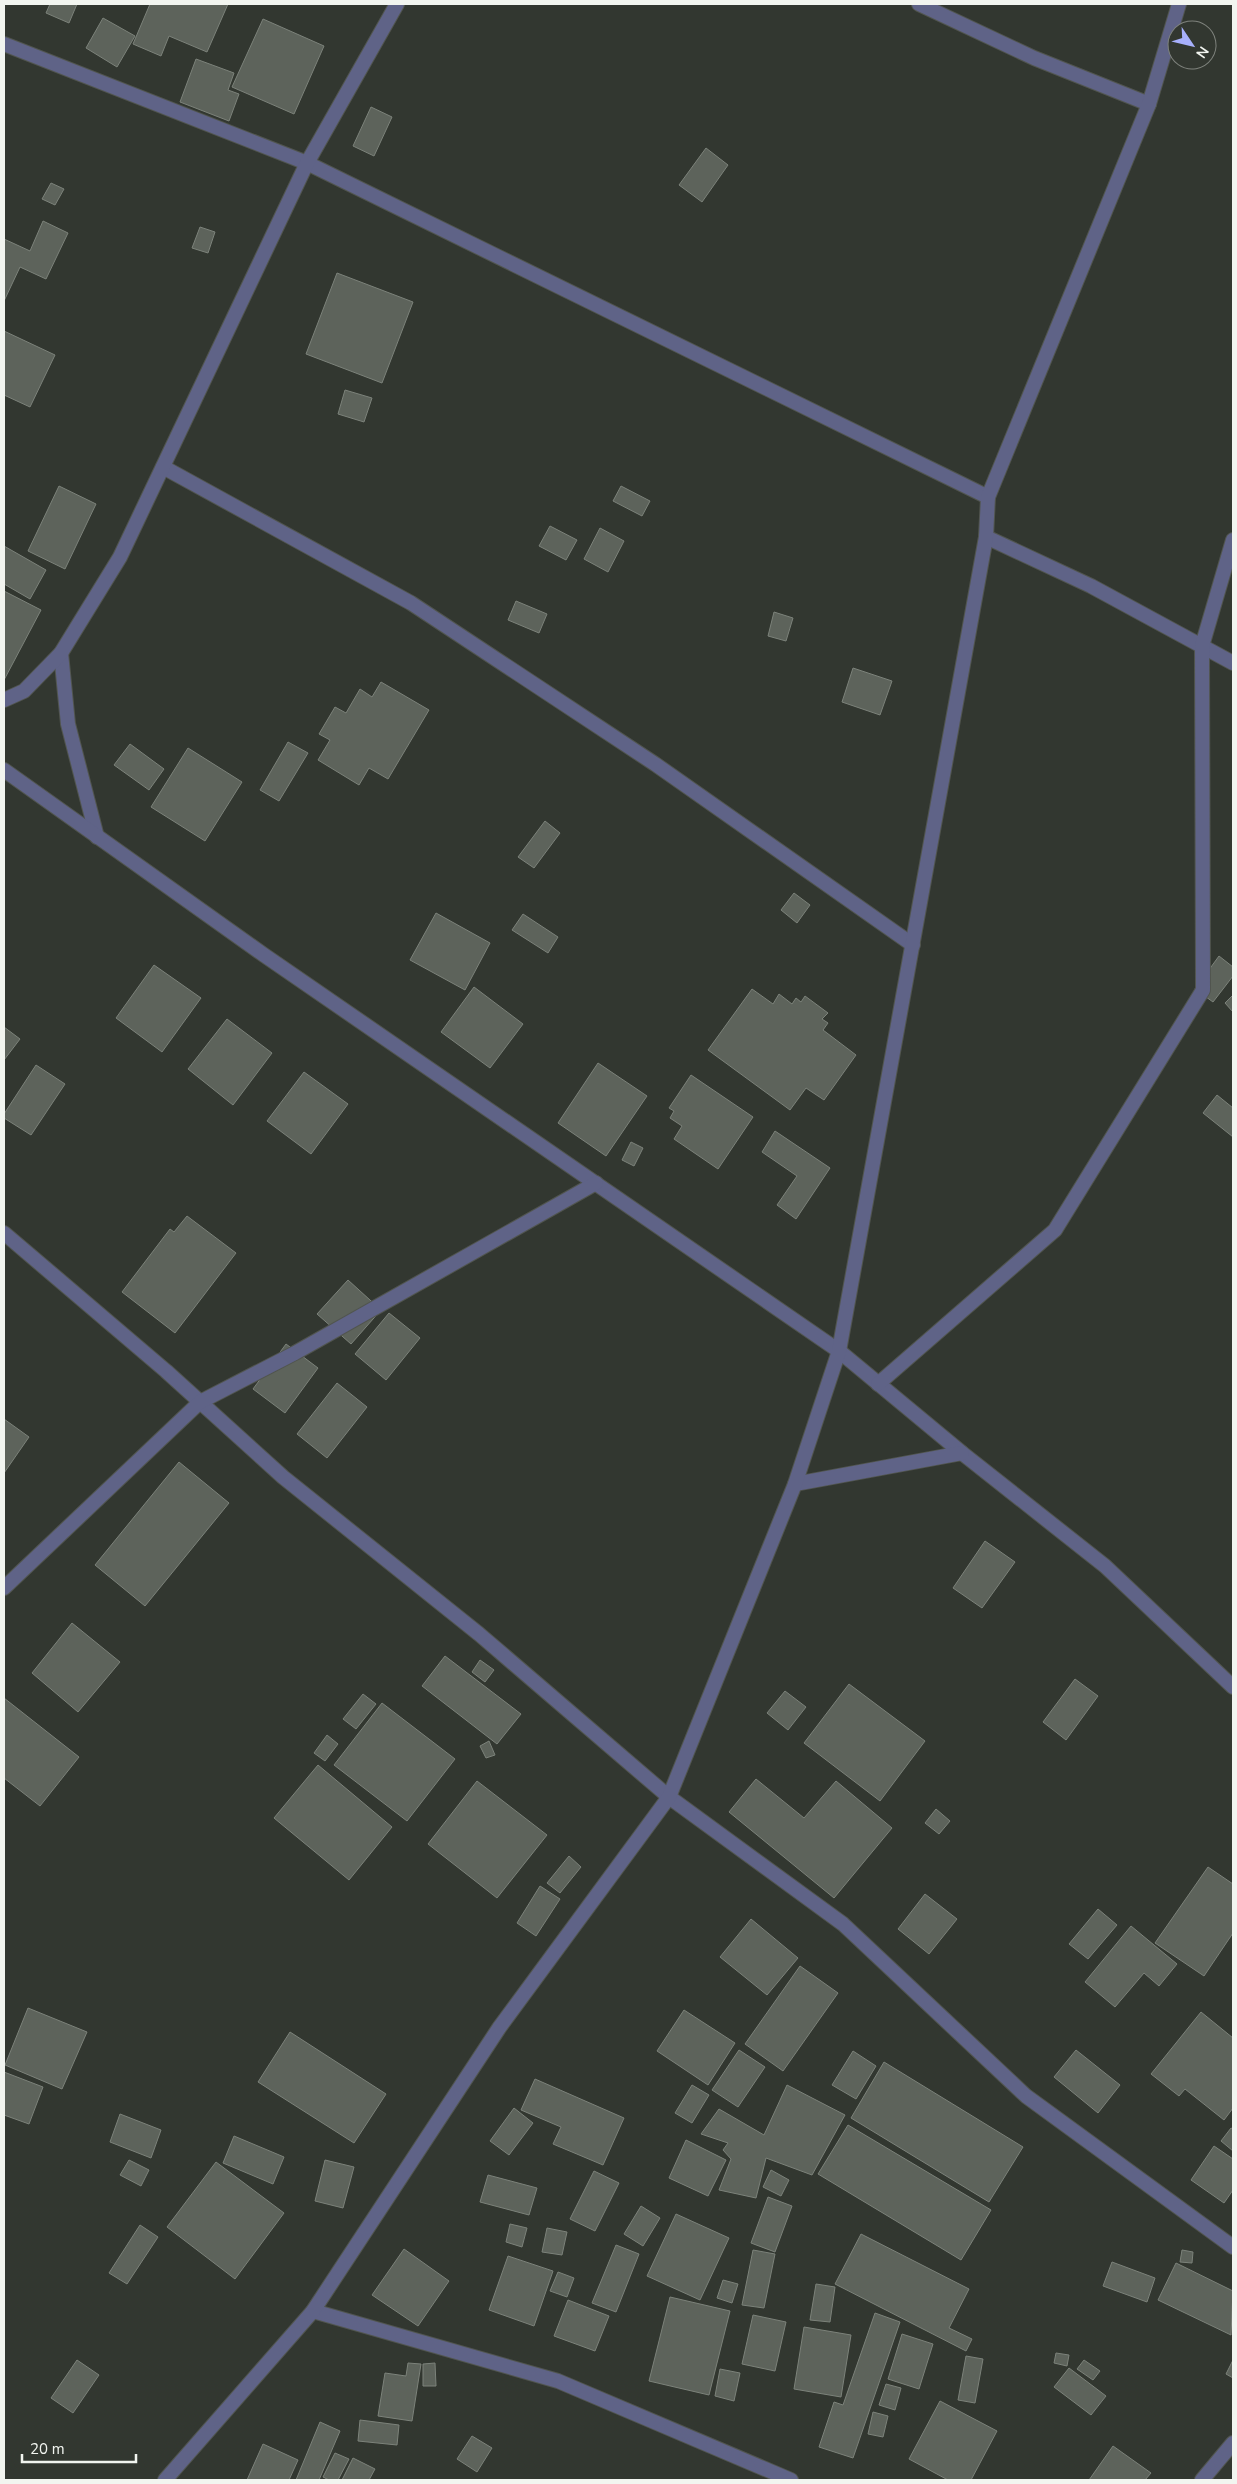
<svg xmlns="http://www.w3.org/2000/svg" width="1237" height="2484" viewBox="0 0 1237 2484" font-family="'Nunito Sans',sans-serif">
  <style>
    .building { fill: #5d635b; stroke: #7c827a }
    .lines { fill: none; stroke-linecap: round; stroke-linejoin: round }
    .minor-casing { stroke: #51554f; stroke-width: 16 }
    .minor { stroke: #5f6387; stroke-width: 14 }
  </style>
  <rect width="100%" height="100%" fill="#323730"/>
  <!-- building -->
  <g class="building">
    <polygon points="50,4 77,4 69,23 46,13"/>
    <polygon points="150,4 228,4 207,52 169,36 161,56 133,44"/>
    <polygon points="103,18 135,36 117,67 86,48"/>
    <polygon points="263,19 324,46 294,114 232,87"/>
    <polygon points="196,59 234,73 228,90 239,94 229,121 180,102"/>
    <polygon points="371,107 392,117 374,156 353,146"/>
    <polygon points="706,148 728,165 702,202 679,185"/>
    <polygon points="51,183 64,189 55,205 42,199"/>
    <polygon points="43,221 68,233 46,279 20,267 4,301 4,239 30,251"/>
    <polygon points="200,227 215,232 208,253 192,248"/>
    <polygon points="337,273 413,302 382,383 306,354"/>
    <polygon points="4,331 55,355 30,407 4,395"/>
    <polygon points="345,390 372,398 364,422 338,414"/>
    <polygon points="59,486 96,504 65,569 28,551"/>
    <polygon points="621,486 650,501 642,516 613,501"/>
    <polygon points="550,526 577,540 566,560 539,546"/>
    <polygon points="600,528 624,541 608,572 584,559"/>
    <polygon points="4,546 46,570 30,599 4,584"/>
    <polygon points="4,591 41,610 4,680"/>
    <polygon points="516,601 547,614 539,633 508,620"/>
    <polygon points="774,612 793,618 786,641 768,636"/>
    <polygon points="853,668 892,681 880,715 842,702"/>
    <polygon points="381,682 429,710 388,779 369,768 359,785 318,760 330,740 319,734 335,707 346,713 360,689 372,697"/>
    <polygon points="288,742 308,753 279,801 260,790"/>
    <polygon points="130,744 164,769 149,790 114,765"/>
    <polygon points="188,748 242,782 205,841 151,807"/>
    <polygon points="545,821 560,833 534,868 518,857"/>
    <polygon points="794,893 810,905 797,923 781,910"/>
    <polygon points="436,913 490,943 465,990 410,960"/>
    <polygon points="523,914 558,937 548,953 512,930"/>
    <polygon points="1219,956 1233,967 1233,976 1213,1002 1195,989"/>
    <polygon points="154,965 201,998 162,1052 116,1018"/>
    <polygon points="474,987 523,1024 490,1068 441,1032"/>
    <polygon points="752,989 773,1004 779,994 792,1004 796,998 801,1002 805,996 828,1013 822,1019 828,1023 823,1030 856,1055 824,1100 806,1088 790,1110 708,1050"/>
    <polygon points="1233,995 1233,1012 1225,1003"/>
    <polygon points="227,1019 272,1053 233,1105 188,1069"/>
    <polygon points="4,1027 20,1039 4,1060"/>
    <polygon points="598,1063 647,1096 606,1156 558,1123"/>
    <polygon points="36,1065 65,1084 31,1135 4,1118 4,1114"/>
    <polygon points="304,1072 348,1104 311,1154 267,1121"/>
    <polygon points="691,1075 753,1117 718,1169 674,1139 682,1126 670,1118 674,1111 669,1108"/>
    <polygon points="1217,1095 1233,1108 1233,1137 1203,1113"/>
    <polygon points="775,1131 830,1168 796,1219 777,1205 797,1176 762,1152"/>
    <polygon points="631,1142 643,1148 634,1166 622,1160"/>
    <polygon points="187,1216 236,1253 175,1333 122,1292 170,1229 174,1232"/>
    <polygon points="348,1280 381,1310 351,1344 317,1314"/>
    <polygon points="389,1313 420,1338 386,1380 355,1354"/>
    <polygon points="286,1344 318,1368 285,1413 253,1389"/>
    <polygon points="337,1383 367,1407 327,1458 297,1434"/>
    <polygon points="4,1419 29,1437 4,1473"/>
    <polygon points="179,1462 229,1503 145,1606 95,1565"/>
    <polygon points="985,1541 1015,1562 982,1608 953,1588"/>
    <polygon points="72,1623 120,1662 78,1712 32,1673"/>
    <polygon points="445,1656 521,1714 497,1744 422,1686"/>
    <polygon points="480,1660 494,1670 485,1682 472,1672"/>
    <polygon points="1075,1679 1098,1696 1066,1740 1043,1722"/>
    <polygon points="849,1684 925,1741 880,1801 804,1743"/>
    <polygon points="785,1691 806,1707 788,1730 767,1713"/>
    <polygon points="363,1694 376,1704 356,1729 343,1719"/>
    <polygon points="4,1698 79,1757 40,1806 4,1778"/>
    <polygon points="382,1703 455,1759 407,1821 334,1765"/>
    <polygon points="327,1735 338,1744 325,1761 314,1753"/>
    <polygon points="489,1741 495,1755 486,1758 480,1746"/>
    <polygon points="318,1765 392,1827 349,1880 274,1818"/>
    <polygon points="756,1779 804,1818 836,1781 892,1828 834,1898 729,1812"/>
    <polygon points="477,1781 547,1835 497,1898 428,1844"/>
    <polygon points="936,1809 950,1821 939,1834 925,1823"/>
    <polygon points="569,1856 581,1867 560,1893 547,1883"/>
    <polygon points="1208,1867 1233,1884 1233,1933 1204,1976 1155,1943"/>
    <polygon points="540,1886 560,1899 536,1936 517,1923"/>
    <polygon points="925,1894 957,1919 929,1954 898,1929"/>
    <polygon points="1098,1909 1117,1925 1088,1959 1069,1944"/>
    <polygon points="751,1919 798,1958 767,1995 720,1957"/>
    <polygon points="1131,1926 1177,1964 1159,1986 1144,1973 1115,2007 1085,1982"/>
    <polygon points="800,1966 838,1993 783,2071 745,2044"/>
    <polygon points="28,2008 87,2032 62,2089 5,2065"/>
    <polygon points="684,2010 735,2043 708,2085 657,2051"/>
    <polygon points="1201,2012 1233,2038 1233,2108 1224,2120 1185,2089 1179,2096 1151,2074"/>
    <polygon points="290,2032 386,2094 354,2143 258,2082"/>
    <polygon points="739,2050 765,2067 738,2107 712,2090"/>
    <polygon points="1076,2050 1120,2085 1098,2113 1054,2077"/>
    <polygon points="853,2051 876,2066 856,2099 832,2085"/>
    <polygon points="884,2062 1023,2147 989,2202 851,2118"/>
    <polygon points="4,2072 43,2087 29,2124 4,2115"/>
    <polygon points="535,2079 624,2118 603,2165 553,2144 561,2127 521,2110"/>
    <polygon points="692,2085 709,2095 692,2123 675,2113"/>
    <polygon points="787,2085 845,2115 812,2175 766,2158 756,2198 719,2190 731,2159 723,2150 728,2143 701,2134 719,2109 764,2135"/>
    <polygon points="514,2108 533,2123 509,2155 490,2141"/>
    <polygon points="120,2114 161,2130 151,2158 110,2142"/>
    <polygon points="848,2125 991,2210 961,2260 818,2174"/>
    <polygon points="1231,2128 1233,2129 1233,2151 1221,2141"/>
    <polygon points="234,2136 284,2157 273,2184 223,2163"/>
    <polygon points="686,2140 726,2160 708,2196 669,2178"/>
    <polygon points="1214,2146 1233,2159 1233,2190 1224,2203 1191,2180"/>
    <polygon points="129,2160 149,2170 141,2186 120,2175"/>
    <polygon points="325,2160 354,2167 343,2208 315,2201"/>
    <polygon points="216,2162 284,2213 235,2279 167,2227"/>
    <polygon points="771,2170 789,2180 781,2196 763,2187"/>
    <polygon points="594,2171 619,2183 595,2231 570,2219"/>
    <polygon points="488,2175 537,2188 529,2215 480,2202"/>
    <polygon points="768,2197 792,2206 775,2252 751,2243"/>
    <polygon points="641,2206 660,2218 643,2246 624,2234"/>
    <polygon points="676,2214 729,2238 700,2300 647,2276"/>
    <polygon points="510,2224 527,2228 522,2247 506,2242"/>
    <polygon points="140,2225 158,2237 127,2284 109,2273"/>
    <polygon points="547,2228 567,2232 562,2255 542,2252"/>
    <polygon points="861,2234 969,2289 949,2328 972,2339 966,2351 835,2284"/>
    <polygon points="616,2245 639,2254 616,2312 592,2303"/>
    <polygon points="404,2249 449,2281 418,2326 372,2295"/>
    <polygon points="753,2250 775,2254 764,2308 742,2305"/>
    <polygon points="1182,2250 1193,2252 1192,2263 1180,2262"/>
    <polygon points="508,2256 553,2271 534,2326 489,2310"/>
    <polygon points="1112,2262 1155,2278 1147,2302 1103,2286"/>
    <polygon points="1176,2263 1233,2291 1231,2335 1158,2300"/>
    <polygon points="558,2272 574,2278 567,2297 550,2291"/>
    <polygon points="723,2280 738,2284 732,2303 717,2298"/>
    <polygon points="816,2284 835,2287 830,2322 810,2320"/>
    <polygon points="670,2297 730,2311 709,2395 649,2381"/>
    <polygon points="568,2300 609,2316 595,2351 554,2336"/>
    <polygon points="875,2313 900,2322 853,2458 819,2447 834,2402 843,2405"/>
    <polygon points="753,2315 786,2322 775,2371 742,2364"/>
    <polygon points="804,2327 851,2335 841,2397 794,2389"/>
    <polygon points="902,2334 933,2344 919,2389 888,2379"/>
    <polygon points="1056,2353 1069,2355 1067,2366 1054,2363"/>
    <polygon points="966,2356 983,2359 975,2403 958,2400"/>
    <polygon points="77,2360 99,2375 73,2413 51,2398"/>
    <polygon points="1084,2360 1100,2371 1093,2380 1077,2369"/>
    <polygon points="1233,2360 1233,2378 1226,2374"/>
    <polygon points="408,2363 421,2364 412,2421 378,2416 385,2373 406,2376"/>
    <polygon points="435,2363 436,2386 423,2386 423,2364"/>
    <polygon points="1069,2368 1106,2396 1091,2415 1054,2387"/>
    <polygon points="720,2369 740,2373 734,2401 715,2396"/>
    <polygon points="886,2384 901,2388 895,2410 879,2405"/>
    <polygon points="940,2401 997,2431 971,2480 948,2480 909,2459"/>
    <polygon points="873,2412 888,2416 883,2437 868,2434"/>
    <polygon points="360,2420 399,2425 397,2445 358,2441"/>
    <polygon points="320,2422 340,2431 319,2480 296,2480"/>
    <polygon points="472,2436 492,2448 477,2472 457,2459"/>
    <polygon points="263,2444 298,2460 289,2480 247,2480"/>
    <polygon points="1113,2446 1151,2473 1145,2480 1089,2480"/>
    <polygon points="335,2453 349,2459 338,2480 329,2480 323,2477"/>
    <polygon points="353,2458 375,2469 369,2480 342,2480"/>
  </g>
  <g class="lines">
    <!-- minor casing -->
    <g class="minor-casing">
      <g id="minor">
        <polyline points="919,4 1034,58 1149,104"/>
        <polyline points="4,44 307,163 988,497"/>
        <polyline points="163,467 411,603 655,764 913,945"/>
        <polyline points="986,537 1091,586 1233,663"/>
        <polyline points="61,653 68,724 97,837"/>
        <polyline points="4,700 24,691 61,653 120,557 307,163 397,4"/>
        <polyline points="4,770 264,955 839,1351 962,1453 1105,1566 1233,1687"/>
        <polyline points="4,1233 166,1371 283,1477 479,1634 669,1797 843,1924 1026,2096 1233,2247"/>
        <polyline points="878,1384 1055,1230 1203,990 1202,646 1233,540"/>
        <polyline points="795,1484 962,1453"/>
        <polyline points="4,1588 200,1402 295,1353 596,1183"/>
        <polyline points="313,2311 558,2381 791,2480"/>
        <polyline points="165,2480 313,2311 499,2028 669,1797 795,1484 839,1351 986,537 988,497 1149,104 1179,4"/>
        <polyline points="1202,2480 1233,2443"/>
      </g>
    </g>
    <!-- minor -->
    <use href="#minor" class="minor"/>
  </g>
  <!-- border -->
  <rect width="1237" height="2484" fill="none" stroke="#f2f5f0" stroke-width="10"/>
  <!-- north arrow -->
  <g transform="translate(1192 45) rotate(125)"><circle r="24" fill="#323730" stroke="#7f837d"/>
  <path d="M0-4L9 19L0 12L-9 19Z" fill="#a7b0fc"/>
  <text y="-8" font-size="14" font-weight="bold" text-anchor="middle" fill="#f2f5f0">N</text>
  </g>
  <!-- scale -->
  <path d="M22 2454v8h114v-8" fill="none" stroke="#f2f5f0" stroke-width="2.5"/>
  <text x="30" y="2454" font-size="15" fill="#f2f5f0" stroke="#323730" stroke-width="4" paint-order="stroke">20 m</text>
</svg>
